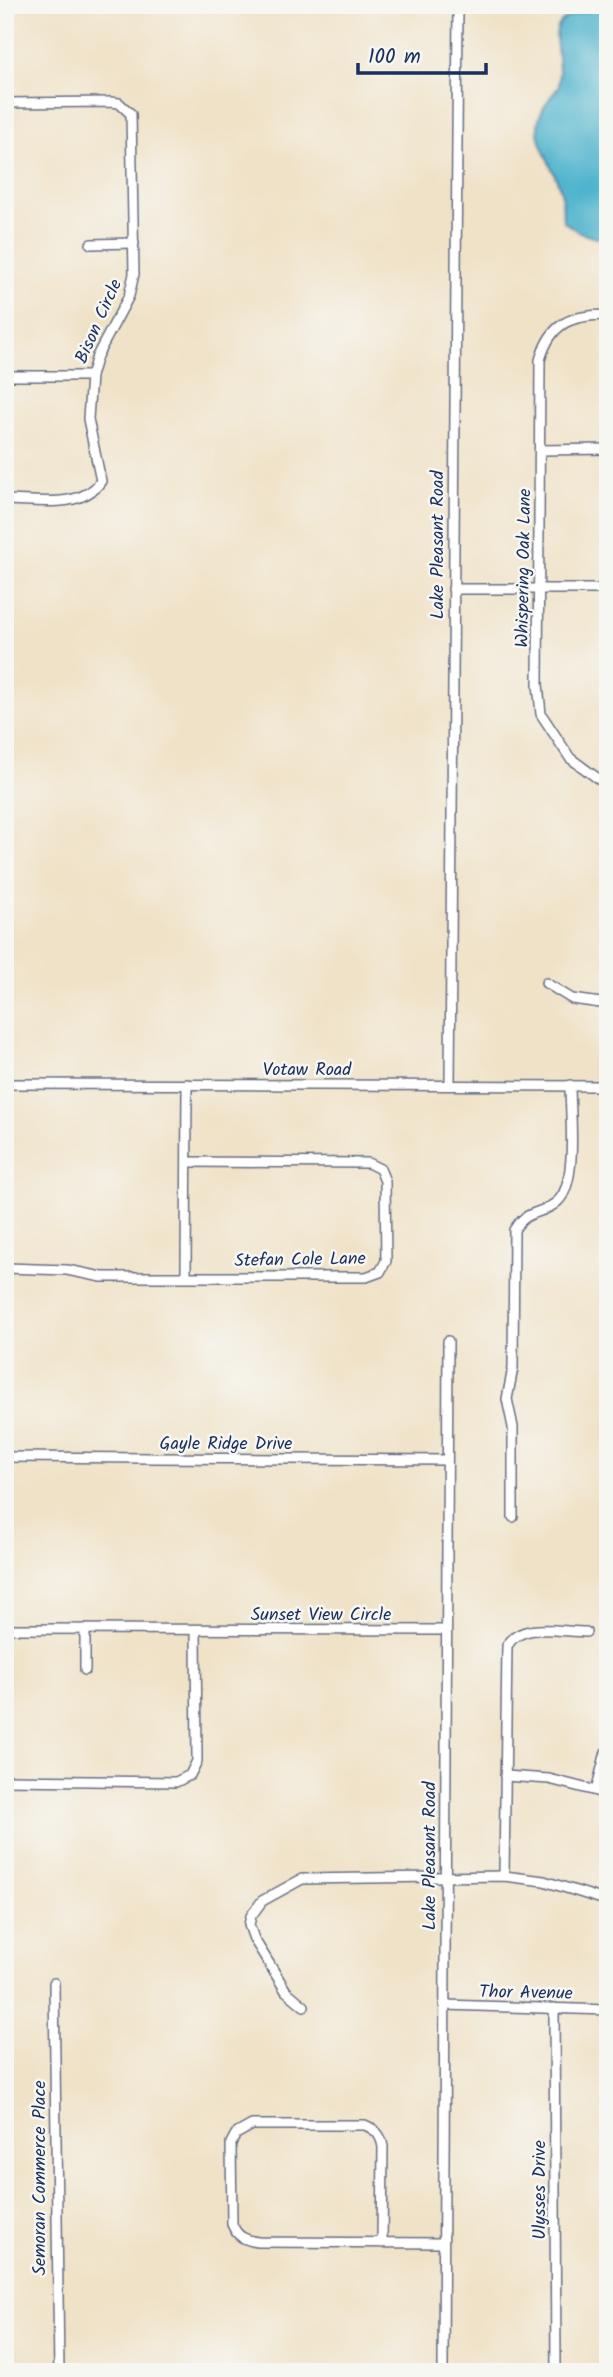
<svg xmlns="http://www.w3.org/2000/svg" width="613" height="2377" viewBox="0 0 613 2377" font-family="Kalam,sans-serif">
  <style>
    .water { fill: #4fb4cd; stroke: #357296; stroke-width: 2 }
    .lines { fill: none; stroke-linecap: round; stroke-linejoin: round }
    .minor-casing { stroke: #666e83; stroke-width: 12 }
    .minor { stroke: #fff; stroke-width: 9 }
    .labels { text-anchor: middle; stroke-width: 5; stroke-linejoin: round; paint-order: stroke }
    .street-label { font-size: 18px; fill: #1b2f5e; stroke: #f6f6f2 }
  </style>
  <rect width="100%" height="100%" fill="#f6f6f2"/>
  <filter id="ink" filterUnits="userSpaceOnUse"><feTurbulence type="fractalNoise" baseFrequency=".0143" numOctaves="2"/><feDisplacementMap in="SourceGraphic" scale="14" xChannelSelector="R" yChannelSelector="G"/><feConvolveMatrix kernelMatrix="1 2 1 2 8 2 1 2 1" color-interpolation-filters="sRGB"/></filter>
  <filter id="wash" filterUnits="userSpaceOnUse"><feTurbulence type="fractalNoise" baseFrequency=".00686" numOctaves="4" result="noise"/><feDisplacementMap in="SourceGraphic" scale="28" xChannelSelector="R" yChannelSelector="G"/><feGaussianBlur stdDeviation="1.57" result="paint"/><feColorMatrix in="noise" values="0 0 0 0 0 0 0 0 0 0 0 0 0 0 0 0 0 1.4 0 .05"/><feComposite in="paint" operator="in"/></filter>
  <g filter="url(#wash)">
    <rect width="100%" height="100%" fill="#f0e2c7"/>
    <!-- water -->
    <path class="water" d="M608,7V238C589,239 578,232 563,221C562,211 564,197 560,188C544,144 520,130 559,87C562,31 534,19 608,7Z"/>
  </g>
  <g filter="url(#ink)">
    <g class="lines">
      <!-- minor casing -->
      <g class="minor-casing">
        <g id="minor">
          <path d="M5,103L111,102L119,103L131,114L134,274L129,296L97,356L91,376L88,419L101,481C81,510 36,500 5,500"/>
          <polyline points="91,244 134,243"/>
          <path d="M608,315C571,315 551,322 540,360L538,684L541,714L570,758L608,786"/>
          <polyline points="5,376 91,376"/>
          <polyline points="540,450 608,449"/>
          <polyline points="453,589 608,589"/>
          <polyline points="546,983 572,999 608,1004"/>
          <polyline points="5,1084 608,1086"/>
          <polyline points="450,1085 458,5"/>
          <polyline points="5,1268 67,1270 102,1277 366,1277 380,1272 386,1261 385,1181 380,1169 368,1163 187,1162"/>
          <polyline points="186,1275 187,1084"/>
          <polyline points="5,1457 446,1460"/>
          <path d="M513,1517V1427L507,1399L513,1368L514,1230C527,1208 542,1216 558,1201C578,1182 570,1114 570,1085"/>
          <polyline points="5,1629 446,1630"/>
          <polyline points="85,1629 85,1670"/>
          <polyline points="505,1776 549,1779 608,1794"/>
          <polyline points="5,1780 176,1782 190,1775 197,1761 196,1630"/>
          <polyline points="596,1791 606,1752"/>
          <path d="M504,1876L507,1646C521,1621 561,1632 586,1632"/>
          <polyline points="54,1983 59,2372"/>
          <polyline points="444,2005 608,2010"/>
          <polyline points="304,2006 286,1991 254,1939 249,1925 251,1916 262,1901 302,1879 504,1876 544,1881 608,1901"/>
          <polyline points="554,2008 556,2372"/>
          <path d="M382,2243L383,2147C381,2135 376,2130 365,2125H252L236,2134L231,2143L232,2224C237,2237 245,2240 258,2242L443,2243"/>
          <polyline points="443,2372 448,1341"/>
        </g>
      </g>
      <!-- minor -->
      <use href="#minor" class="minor"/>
    </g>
  </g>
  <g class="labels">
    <!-- street labels -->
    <g class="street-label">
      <text transform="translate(98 321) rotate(-66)" y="6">Bison Circle</text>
      <text transform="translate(437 545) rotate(-90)" y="6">Lake Pleasant Road</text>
      <text transform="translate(523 568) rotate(-89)" y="6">Whispering Oak Lane</text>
      <text x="307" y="1075">Votaw Road</text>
      <text transform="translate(300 1259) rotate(-1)" y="6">Stefan Cole Lane</text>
      <text x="226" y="1449">Gayle Ridge Drive</text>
      <text x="321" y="1620">Sunset View Circle</text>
      <text transform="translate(429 1856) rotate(-90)" y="6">Lake Pleasant Road</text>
      <text transform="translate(526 1992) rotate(1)" y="6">Thor Avenue</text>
      <text transform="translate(39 2178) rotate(-90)" y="6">Semoran Commerce Place</text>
      <text transform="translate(539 2190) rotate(-90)" y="6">Ulysses Drive</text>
    </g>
  </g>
  <!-- margin -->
  <rect width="613" height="2377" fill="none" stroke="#f6f6f2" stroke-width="28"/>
  <!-- scale -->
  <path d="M358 63v10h128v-10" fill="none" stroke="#1b2f5e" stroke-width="3.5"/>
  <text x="368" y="63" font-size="21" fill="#1b2f5e" stroke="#f6f6f2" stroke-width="5" paint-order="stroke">100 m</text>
</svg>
